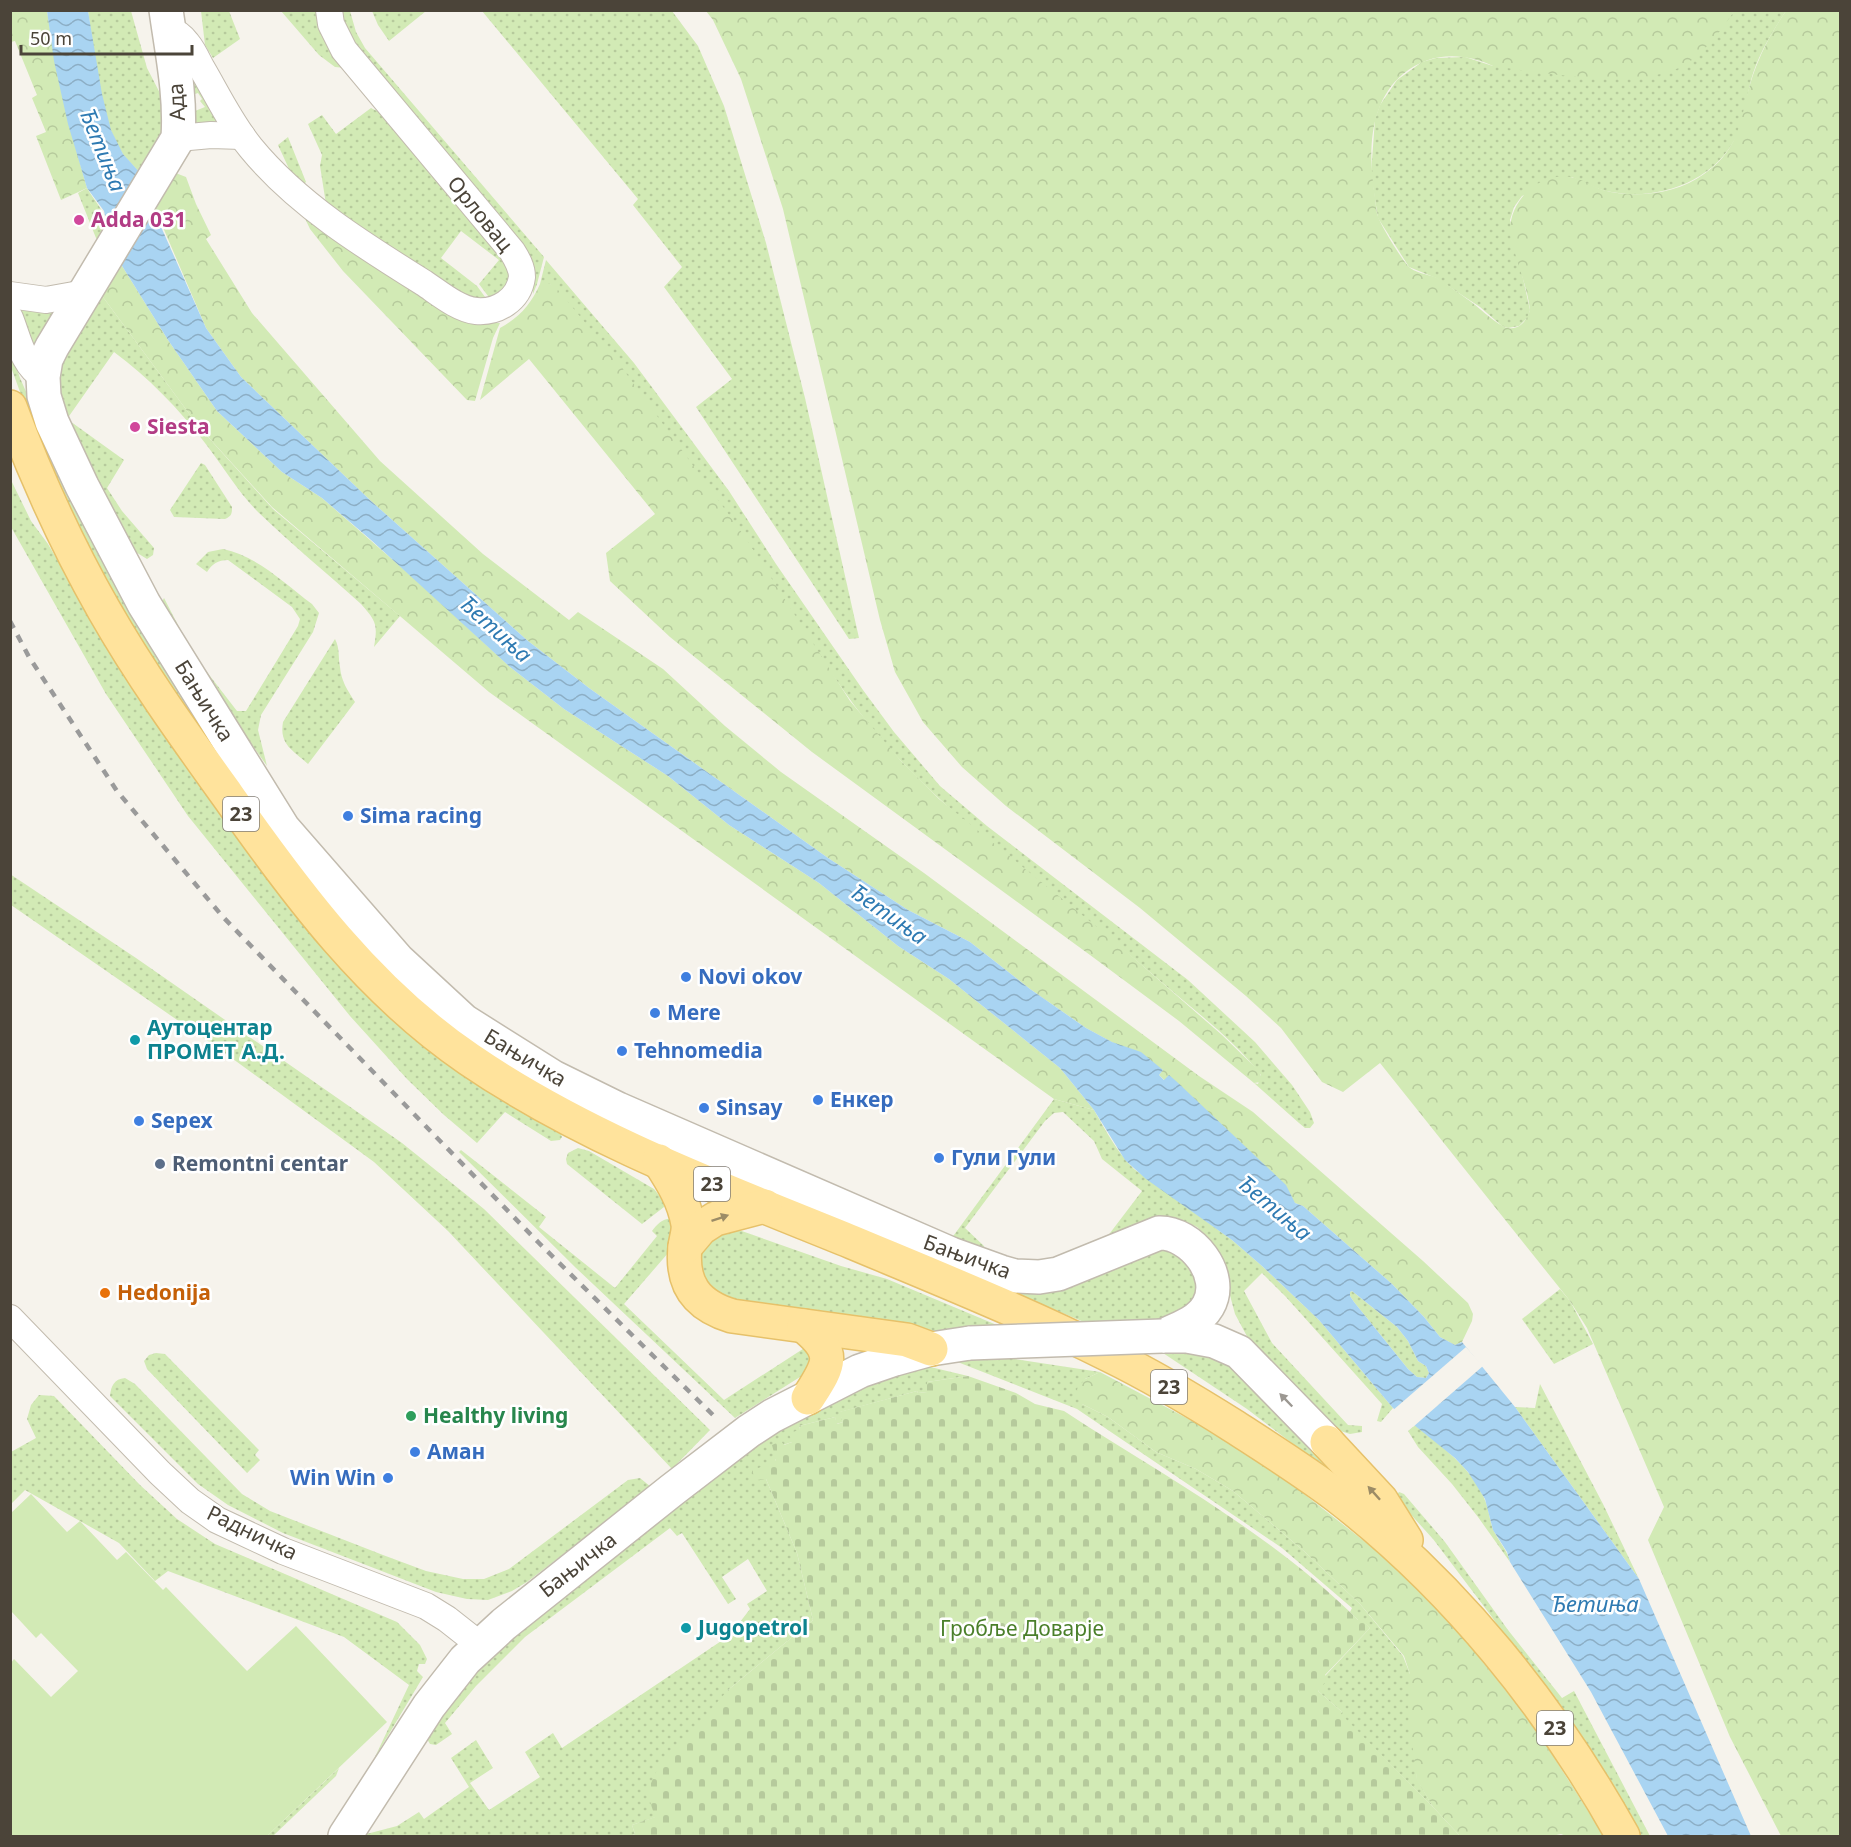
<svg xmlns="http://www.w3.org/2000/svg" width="1851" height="1847" viewBox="0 0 1851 1847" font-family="'Noto Sans',sans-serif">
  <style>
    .grass { fill: url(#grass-dots) }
    .forest { fill: url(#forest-crowns) }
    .cemetery { fill: url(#cemetery-stones) }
    .pitch { fill: #d2eab5 }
    .water { fill: url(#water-waves); fill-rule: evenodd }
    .pier { fill: #f6f3ec }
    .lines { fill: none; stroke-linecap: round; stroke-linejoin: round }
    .minor-casing { stroke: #c2bbae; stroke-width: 28 }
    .tertiary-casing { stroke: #c2bbae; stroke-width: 36 }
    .primary-casing { stroke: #e6c16a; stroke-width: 36 }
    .minor { stroke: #fff; stroke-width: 26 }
    .tertiary { stroke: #fff; stroke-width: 33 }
    .primary { stroke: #ffe39c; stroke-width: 33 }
    .rail { stroke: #9a9a9a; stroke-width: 4.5; stroke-dasharray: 8 8; stroke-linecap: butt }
    .tertiary-bridge-casing { stroke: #c2bbae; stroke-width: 36; stroke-linecap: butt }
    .tertiary-bridge { stroke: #fff; stroke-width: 33 }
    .oneway { fill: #9c8c66 }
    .oneway2 { fill: #9c9892 }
    .hotel-dot { fill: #d1479c; stroke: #fff; stroke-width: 2 }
    .shop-dot { fill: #3f7fe0; stroke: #fff; stroke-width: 2 }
    .culture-dot { fill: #0f9aa8; stroke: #fff; stroke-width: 2 }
    .service-dot { fill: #5c6f8a; stroke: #fff; stroke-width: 2 }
    .food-dot { fill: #e8710a; stroke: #fff; stroke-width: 2 }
    .leisure-dot { fill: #2e9e5b; stroke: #fff; stroke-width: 2 }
    .labels { text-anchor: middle; stroke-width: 5; stroke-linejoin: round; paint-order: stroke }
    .shield { fill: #fff; stroke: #817c74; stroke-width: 1.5 }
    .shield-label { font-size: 20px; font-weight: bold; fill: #4b4439 }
    .street-label { font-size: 21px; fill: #4b4439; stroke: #fff }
    .hotel-label { font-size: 21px; font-weight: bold; fill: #b23c85; stroke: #fff; text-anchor: start }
    .shop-label { font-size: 21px; font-weight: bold; fill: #366cbe; stroke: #fff; text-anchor: start }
    .culture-label { font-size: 21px; font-weight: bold; fill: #0d838f; stroke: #fff; text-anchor: start }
    .service-label { font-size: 21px; font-weight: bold; fill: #4e5e75; stroke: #fff; text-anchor: start }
    .food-label { font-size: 21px; font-weight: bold; fill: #c56008; stroke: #fff; text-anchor: start }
    .leisure-label { font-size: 21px; font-weight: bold; fill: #27864d; stroke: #fff; text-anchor: start }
    .park-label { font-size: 21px; fill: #4a7f2a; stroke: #fff }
    .water-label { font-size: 22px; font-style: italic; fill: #2e7ab2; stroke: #fff }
  </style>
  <defs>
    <pattern id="grass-dots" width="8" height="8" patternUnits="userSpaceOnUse" patternTransform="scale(1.5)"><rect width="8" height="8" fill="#d2eab5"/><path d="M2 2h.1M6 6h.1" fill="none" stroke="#b6ca9c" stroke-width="1.8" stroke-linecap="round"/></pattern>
    <pattern id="forest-crowns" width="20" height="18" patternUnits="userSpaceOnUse" patternTransform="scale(1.5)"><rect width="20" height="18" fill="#d2eab5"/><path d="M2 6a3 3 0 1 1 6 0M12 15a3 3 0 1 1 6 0" fill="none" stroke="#b6ca9c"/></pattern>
    <pattern id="cemetery-stones" width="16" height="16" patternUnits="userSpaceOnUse" patternTransform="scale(1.5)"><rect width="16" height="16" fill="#d2eab5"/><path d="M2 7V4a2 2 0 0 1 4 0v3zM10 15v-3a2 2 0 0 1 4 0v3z" fill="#b6ca9c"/></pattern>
    <pattern id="water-waves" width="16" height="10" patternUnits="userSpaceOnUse" patternTransform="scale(1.5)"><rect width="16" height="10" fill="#a9d4f2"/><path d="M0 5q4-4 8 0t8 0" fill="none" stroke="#8caec5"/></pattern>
  </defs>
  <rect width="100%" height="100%" fill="#f6f3ec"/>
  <!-- grass -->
  <g class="grass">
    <path d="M88,11H131L147,68L164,101L163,137L142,175C136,168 128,161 123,154C98,117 95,54 88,11Z"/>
    <polygon points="201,11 229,11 240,39 213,58 205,45"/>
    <polygon points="281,11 317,11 325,40 345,68 335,67 319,55"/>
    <polygon points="338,11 350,11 356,32 365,48 544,257 537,284 533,294 533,274 351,45"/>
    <polygon points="372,11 372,10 426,11 389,41 378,25"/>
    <polygon points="482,11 672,11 698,46 724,106 766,243 805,398 859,638 849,639 696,407 732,379 664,287 682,267 633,205 638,199"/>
    <path d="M1734,11H1786C1772,32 1758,55 1751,80C1746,99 1745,120 1736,137C1712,184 1655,202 1606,191C1594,188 1583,182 1572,177L1522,196L1514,207L1510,220L1530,310L1528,317L1519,326L1508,328L1502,326L1480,307L1436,278L1409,267L1378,218L1371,174L1375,119L1380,105L1397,80L1422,62L1436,58L1465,57L1493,66L1719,30Z"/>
    <polygon points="195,76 220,122 189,128 190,113 205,107 200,101 202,99 198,93 195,94 192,77"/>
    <polygon points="371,108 383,114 512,268 507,287 491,300 479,284 499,260 461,231 441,258 477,286 488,301 468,301 326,204 320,166 322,155 308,124 322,115 336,134"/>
    <polygon points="288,137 306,182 304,184 290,171 278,145"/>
    <path d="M87,188C103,215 109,210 101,243L96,238L78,193Z"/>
    <path d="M546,260L634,363L729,491L776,564L863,690L894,732L940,786L987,826L1188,980L1255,1042L1292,1085L1310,1112L1314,1123L1310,1128H1305L1299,1123L1254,1083L1258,1084L1261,1075C1231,1036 1188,1006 1151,973C1069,902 977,841 902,762C867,726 839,685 811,643L550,284H540Z"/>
    <path d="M100,293L199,427L273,509L400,616L374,647C378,624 376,621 361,604C327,573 291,544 258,512C237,491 223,466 205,443C179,409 148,377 114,352L67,419L124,460L107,488L122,511L154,548L153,555L147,559L134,551L120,534L69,432L57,396L56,369L62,351Z"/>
    <polygon points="21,309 59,310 36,351 20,312"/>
    <polygon points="10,349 20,378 63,476 241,790 175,696 97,569 37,439 11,367"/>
    <path d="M201,463L205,465L232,507C232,513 232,516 225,519L174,517L170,510Z"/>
    <polygon points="10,478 31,521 48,544 96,626 441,1059 513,1106 560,1132 562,1137 560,1140 551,1141 505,1112 477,1143 444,1115 407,1079 350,1016 188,816 106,694 11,527"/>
    <path d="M223,549C257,556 284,583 312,604L319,613L313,632L261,715L258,730L267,766L188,654L161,604L164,598L193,654L237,711H246L298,626L300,619L292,607L228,560C218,560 212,564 207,572L196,564L208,552Z"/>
    <path d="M335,639C340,649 338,656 340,667C341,681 348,691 355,702L308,764C293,750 279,745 283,722Z"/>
    <polygon points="10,874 136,958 402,1143 484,1209 710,1430 672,1469 448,1231 374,1162 222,1051 11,905"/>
    <polygon points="424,1003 1007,1288 1167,1247 1194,1266 1200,1297 1164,1320 1084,1322 597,1117"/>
    <path d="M1054,1099L1094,1110C1106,1131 1117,1152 1134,1169L1232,1240L1262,1266L1319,1320L1393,1408L1381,1422L1377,1421L1382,1404L1286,1297L1262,1273L1244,1291L1272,1343L1348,1425L1362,1426V1432L1350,1434L1334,1429L1257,1355L1235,1314L1219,1254L1210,1239L1197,1227L1182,1220L1167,1219L1107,1237L1142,1191L1102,1159L1094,1141L1063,1112L1054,1113L1045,1121L965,1228L984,1246L985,1249L951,1239Z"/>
    <polygon points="578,1148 589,1151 654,1189 666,1204 664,1207 642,1224 567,1164 566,1159 568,1153"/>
    <path d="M461,1150L546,1217L539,1227L615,1288L657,1236L652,1231C657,1224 664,1217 673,1219L669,1252L624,1304L724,1400L809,1345L819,1365L735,1418L576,1268L459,1152Z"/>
    <polygon points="736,1229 841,1266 887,1279 1004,1328 934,1331 885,1327 787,1314 715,1295 695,1263 707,1237"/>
    <polygon points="1560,1289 1570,1301 1593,1344 1554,1364 1522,1319"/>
    <polygon points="1352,1291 1397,1327 1408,1341 1418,1361 1426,1366 1429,1373 1426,1378 1417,1377 1408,1369 1354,1302 1350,1296 1350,1292"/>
    <polygon points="1189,1348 1223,1359 1364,1498 1247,1409 1163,1353 1162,1349"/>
    <polygon points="156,1353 165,1354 259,1450 255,1455 260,1460 247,1473 147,1369 144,1361 149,1355"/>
    <polygon points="982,1354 1100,1372 1085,1379 1082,1404 1108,1417 1156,1452 1196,1469 1233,1491 1305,1552 1360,1604 1403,1656 1410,1674 1417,1779 1433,1807 1340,1714 1342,1712 1318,1691 1325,1676 1370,1628 1361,1619 1359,1621 1350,1612 1352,1608 1282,1548 1077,1409 955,1361"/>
    <polygon points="922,1365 968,1376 927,1382 928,1392 918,1393 917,1391 840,1412 843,1422 836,1424 835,1417 799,1426 800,1429 792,1442 783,1445 766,1479 797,1553 813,1620 728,1690 656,1817 632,1825 635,1834 629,1836 359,1836 397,1826 419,1812 424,1819 469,1787 451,1758 476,1740 493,1768 470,1783 489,1810 540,1777 525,1752 553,1733 562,1748 742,1627 740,1622 750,1609 747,1604 767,1591 748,1559 722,1577 736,1599 728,1604 682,1533 677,1536 670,1528 525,1637 476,1686 445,1723 452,1734 436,1745 430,1744 427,1739 427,1735 471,1677 505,1641 731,1458 818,1405"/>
    <path d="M125,1378L135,1384L242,1494L270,1511L383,1555L426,1571L463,1579H484L509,1569L628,1480L640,1478L651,1487L527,1582L512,1591L488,1600L467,1599L436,1592L283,1533L228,1505L198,1484L110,1396C111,1386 114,1379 125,1378Z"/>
    <polygon points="1540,1384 1603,1504 1639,1579 1515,1407 1535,1408"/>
    <polygon points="39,1395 54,1396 140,1485 177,1519 215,1544 397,1622 420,1645 427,1659 425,1664 419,1664 417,1671 423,1677 374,1759 409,1685 344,1637 168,1571 155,1581 119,1543 25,1490 11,1504 11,1452 36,1438 27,1419 31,1405"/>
    <path d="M1415,1425C1441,1446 1471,1467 1484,1498C1489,1508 1489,1519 1493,1529C1498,1541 1507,1549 1510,1562L1478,1517L1452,1484L1418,1447L1408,1431Z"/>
    <polygon points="1399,1492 1404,1494 1445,1542 1508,1630 1562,1698 1574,1691 1650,1836 1637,1836 1492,1617 1433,1539 1395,1497"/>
    <polygon points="339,1768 336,1776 273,1836 267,1836"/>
  </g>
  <!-- forest -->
  <g class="forest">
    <path d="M11,11H47C56,71 70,129 87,188L61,200L36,136L46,132L32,98L37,95L15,41L11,42Z"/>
    <path d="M706,11H1734C1722,30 1701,57 1681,67C1637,89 1542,73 1493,66C1463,52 1430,52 1403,74C1368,103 1368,155 1375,197C1376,204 1376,213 1379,219C1383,229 1401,258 1408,266C1414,273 1428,274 1437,278C1447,284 1457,292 1467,299C1477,305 1497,326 1508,328C1520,330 1527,320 1530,310C1528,291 1520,271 1515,253C1513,246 1510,238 1510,231C1510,200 1538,173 1570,177C1581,178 1592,187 1603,190C1635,199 1677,194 1704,174C1744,146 1739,116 1753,75C1761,52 1772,31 1786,11H1840V1836H1781L1730,1737L1648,1540L1664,1507L1587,1328L1570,1301L1380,1063L1343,1092L1322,1082L1281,1028L1246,996L1140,908L1006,806L962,767L923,722L895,672L880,620L783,209L741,79L713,20Z"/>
    <polygon points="173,172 186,177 196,204 211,235 206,239 252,313 380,461 483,554 569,620 578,612 663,669 725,726 781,772 924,873 1199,1076 1253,1112 1423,1261 1468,1303 1473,1314 1472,1321 1462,1342 1455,1345 1440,1337 1424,1317 1392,1284 1303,1206 1295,1203 1159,1075 1163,1070 1086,1028 1030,989 970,942 908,910 828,858 589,688 528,641 371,501 241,377 206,328 153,204"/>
    <polygon points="300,208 480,323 500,323 493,338 475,401 467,400 343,271 310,229"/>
    <polygon points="119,261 168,340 217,411 282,472 322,498 425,588 510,667 564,709 668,776 729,825 819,883 898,946 949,979 1060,1068 1094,1110 1054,1099 489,692 272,507 199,427 100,293"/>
    <path d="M540,284H550L559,291L620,365L745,537L850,701L901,761L939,799L1113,940L1222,1035L1259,1071L1262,1079L1261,1082L1254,1083L1179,1021L1090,955L812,752L670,637L610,581L606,553L655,514L529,359L480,400L500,328C520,317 531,304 540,284Z"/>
    <polygon points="1100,1372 1196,1423 1285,1479 1392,1563 1456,1629 1532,1723 1604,1836 1566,1836 1561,1834 1552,1836 1460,1836 1433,1807 1417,1780 1408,1714 1410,1674 1404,1656 1360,1604 1305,1552 1233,1491 1196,1469 1156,1452 1108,1417 1082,1404 1077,1389 1085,1379"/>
  </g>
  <!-- cemetery -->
  <path class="cemetery" d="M968,1376L1016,1393L1035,1404L1064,1411L1087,1426C1181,1485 1279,1541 1358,1620L1361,1618L1370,1628L1325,1675L1328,1679L1318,1691L1342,1712L1341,1714L1433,1807L1460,1836H629L635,1834L632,1825L655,1817L647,1792L657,1770L728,1690L813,1620L797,1553L766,1479L756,1480L752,1471L776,1460L772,1445L781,1441L784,1445L792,1442L789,1434L800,1429L799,1426L835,1417L837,1424L843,1422L839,1412L917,1391L918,1393L927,1392V1382Z"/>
  <!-- pitch -->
  <polygon class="pitch" points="31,1494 67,1532 80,1521 117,1560 126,1552 163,1590 166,1587 247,1671 296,1626 387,1722 267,1836 11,1836 11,1663 14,1659 51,1697 78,1671 41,1633 36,1638 11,1611 11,1513"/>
  <!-- water -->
  <path class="water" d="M47,11H88L102,94L111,130L123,154L142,175L162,229L206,328L241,377L371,501L528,641L589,688L828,858L908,910L970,942L1030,989L1086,1028L1112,1042L1141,1052L1163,1070L1159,1075L1164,1080L1169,1075L1176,1081L1286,1185L1295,1203L1303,1206L1392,1284L1424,1317L1440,1337L1455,1345L1462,1342L1515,1407L1639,1579L1751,1836H1668L1591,1692L1510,1562L1507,1552L1493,1530L1485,1499L1468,1472L1455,1458L1393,1408L1319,1320L1262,1266L1232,1240L1146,1179L1125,1160L1094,1110L1060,1068L949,979L898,946L819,883L729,825L668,776L564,709L510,667L371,540L322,498L282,472L217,411L168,340L119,261L104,229L106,220L104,211L87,188L68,124L54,61ZM1352,1291L1397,1327L1408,1341L1418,1361L1426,1366L1429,1373L1426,1378L1417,1377L1408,1369L1354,1302L1350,1296V1292Z"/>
  <!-- pier -->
  <polygon class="pier" points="1466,1347 1483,1366 1413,1427 1392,1411"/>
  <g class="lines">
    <!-- minor casing -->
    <g class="minor-casing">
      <g id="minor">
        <path d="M169,30C177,32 182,36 187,43C193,50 197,59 201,67C217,94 231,124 251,148C297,204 363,245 424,283C439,293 458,309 476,311C497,313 519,300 522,277C522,267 517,259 512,251L344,50L331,24L329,10"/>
        <polyline points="178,138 211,135 242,136"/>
        <polyline points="10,295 46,300 85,293"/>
        <path d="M10,318C18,338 23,366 43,377"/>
        <polyline points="10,1318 160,1473 190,1501 217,1520 283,1551 426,1606 447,1619 480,1645"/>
      </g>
    </g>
    <!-- tertiary casing -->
    <g class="tertiary-casing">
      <g id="tertiary">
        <path d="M166,10C172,53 181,95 178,138L52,347L46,359L43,377L44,396L52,422L82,486L144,604L283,828L398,960L464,1021L553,1077L618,1109L951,1254L1001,1272L1015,1276L1039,1277L1058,1274L1159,1233C1191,1232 1226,1275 1208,1306C1198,1323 1178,1329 1162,1336"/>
        <polyline points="1163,1336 1187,1336 1214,1341 1239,1352 1327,1442"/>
        <polyline points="345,1836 429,1706 465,1660 504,1624 672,1490 749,1431 772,1416 860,1371 895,1359 931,1349 970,1343"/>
      </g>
    </g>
    <!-- primary casing -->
    <g class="primary-casing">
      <g id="primary">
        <path d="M10,407C36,477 67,545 104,610C141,675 185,736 228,796C297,894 369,991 469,1059C586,1139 722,1189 852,1242C938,1278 1025,1313 1109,1355C1152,1376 1194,1401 1235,1427C1269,1449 1304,1471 1337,1496C1455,1587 1551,1707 1623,1836"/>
        <path d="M659,1161C672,1181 684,1200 688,1224C689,1231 686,1239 685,1247C681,1284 696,1305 732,1316L907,1340L931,1349"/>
        <polyline points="685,1247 701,1228 715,1219 765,1206"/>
        <path d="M804,1326C838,1354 829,1365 808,1398"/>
        <polyline points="1327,1442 1381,1500 1406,1540"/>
      </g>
    </g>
    <!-- minor -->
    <use href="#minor" class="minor"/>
    <!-- tertiary -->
    <use href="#tertiary" class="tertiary"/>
    <!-- primary -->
    <use href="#primary" class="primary"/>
    <!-- rail -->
    <polyline class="rail" points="10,621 29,657 117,791 223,917 539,1243 714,1416"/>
    <!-- tertiary-bridge casing -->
    <g class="tertiary-bridge-casing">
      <polyline id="tertiary-bridge" points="970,1343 1162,1336"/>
    </g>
    <!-- tertiary-bridge -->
    <use href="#tertiary-bridge" class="tertiary-bridge"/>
  </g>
  <!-- one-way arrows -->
  <defs><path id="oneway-solid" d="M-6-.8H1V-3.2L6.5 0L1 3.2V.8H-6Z" transform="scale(1.5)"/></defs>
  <g class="oneway">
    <use href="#oneway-solid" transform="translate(720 1218) rotate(-19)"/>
    <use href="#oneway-solid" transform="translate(1374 1493) rotate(-132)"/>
  </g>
  <use class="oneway2" href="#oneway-solid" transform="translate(1286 1400) rotate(-134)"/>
  <!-- markers -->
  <g class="hotel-dot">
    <circle cx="79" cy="220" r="6"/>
    <circle cx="135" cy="427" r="6"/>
  </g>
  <g class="shop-dot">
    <circle cx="348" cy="816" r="6"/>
    <circle cx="686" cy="977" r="6"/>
    <circle cx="655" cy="1013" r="6"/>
    <circle cx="622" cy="1051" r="6"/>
    <circle cx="818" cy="1100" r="6"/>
    <circle cx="704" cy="1108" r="6"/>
    <circle cx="139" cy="1121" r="6"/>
    <circle cx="939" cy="1158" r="6"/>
    <circle cx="415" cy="1452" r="6"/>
    <circle cx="388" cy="1478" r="6"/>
  </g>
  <g class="culture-dot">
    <circle cx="135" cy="1040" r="6"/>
    <circle cx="686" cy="1628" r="6"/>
  </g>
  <circle class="service-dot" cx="160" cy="1164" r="6"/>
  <circle class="food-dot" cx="105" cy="1293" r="6"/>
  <circle class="leisure-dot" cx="411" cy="1416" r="6"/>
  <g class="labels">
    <!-- shield labels -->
    <g class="shield">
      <rect x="223" y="797" width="36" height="34" rx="4.5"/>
      <rect x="694" y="1167" width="36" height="34" rx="4.5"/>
      <rect x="1151" y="1370" width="36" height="34" rx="4.5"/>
      <rect x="1537" y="1711" width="36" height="34" rx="4.5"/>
    </g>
    <g class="shield-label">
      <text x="241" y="821">23</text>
      <text x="712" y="1191">23</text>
      <text x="1169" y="1394">23</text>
      <text x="1555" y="1735">23</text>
    </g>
    <!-- street labels -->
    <g class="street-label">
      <text transform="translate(177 102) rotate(-93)" y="7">Ада</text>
      <text transform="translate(480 214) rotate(51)" y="7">Орловац</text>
      <text transform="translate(204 701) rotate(58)" y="7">Бањичка</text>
      <text transform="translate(525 1058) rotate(31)" y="7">Бањичка</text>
      <text transform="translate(967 1257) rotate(20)" y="7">Бањичка</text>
      <text transform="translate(252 1533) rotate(26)" y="7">Радничка</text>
      <text transform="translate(578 1565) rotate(-38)" y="7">Бањичка</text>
    </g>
    <!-- hotel labels -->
    <g class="hotel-label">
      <text x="91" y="227">Adda 031</text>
      <text x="147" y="434">Siesta</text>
    </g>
    <!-- shop labels -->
    <g class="shop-label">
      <text x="360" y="823">Sima racing</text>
      <text x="698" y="984">Novi okov</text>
      <text x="667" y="1020">Mere</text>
      <text x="634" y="1058">Tehnomedia</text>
      <text x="830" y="1107">Енкер</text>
      <text x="716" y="1115">Sinsay</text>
      <text x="151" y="1128">Sepex</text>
      <text x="951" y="1165">Гули Гули</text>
      <text x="427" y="1459">Аман</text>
      <text x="376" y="1485" text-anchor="end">Win Win</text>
    </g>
    <!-- culture labels -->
    <g class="culture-label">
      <text x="147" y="1035">Аутоцентар<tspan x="147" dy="24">ПРОМЕТ А.Д.</tspan></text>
      <text x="698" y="1635">Jugopetrol</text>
    </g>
    <!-- service labels -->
    <g class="service-label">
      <text x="172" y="1171">Remontni centar</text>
    </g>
    <!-- food labels -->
    <g class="food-label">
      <text x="117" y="1300">Hedonija</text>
    </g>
    <!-- leisure labels -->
    <g class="leisure-label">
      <text x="423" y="1423">Healthy living</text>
    </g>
    <!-- park labels -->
    <g class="park-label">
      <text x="1022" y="1636">Гробље Доварје</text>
    </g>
    <!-- water labels -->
    <g class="water-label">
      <text transform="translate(103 150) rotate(68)" y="8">Ђетиња</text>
      <text transform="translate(496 629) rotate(42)" y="8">Ђетиња</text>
      <text transform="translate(889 914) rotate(35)" y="8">Ђетиња</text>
      <text transform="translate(1275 1208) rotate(40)" y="8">Ђетиња</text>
      <text x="1595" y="1612">Ђетиња</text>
    </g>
  </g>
  <!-- border -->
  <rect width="1851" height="1847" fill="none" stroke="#4b4439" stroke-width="24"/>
  <!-- scale -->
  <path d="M21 45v9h171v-9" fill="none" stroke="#4b4439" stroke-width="3"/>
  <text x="30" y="45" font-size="18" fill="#4b4439" stroke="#ffffff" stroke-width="4.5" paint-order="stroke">50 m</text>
</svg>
